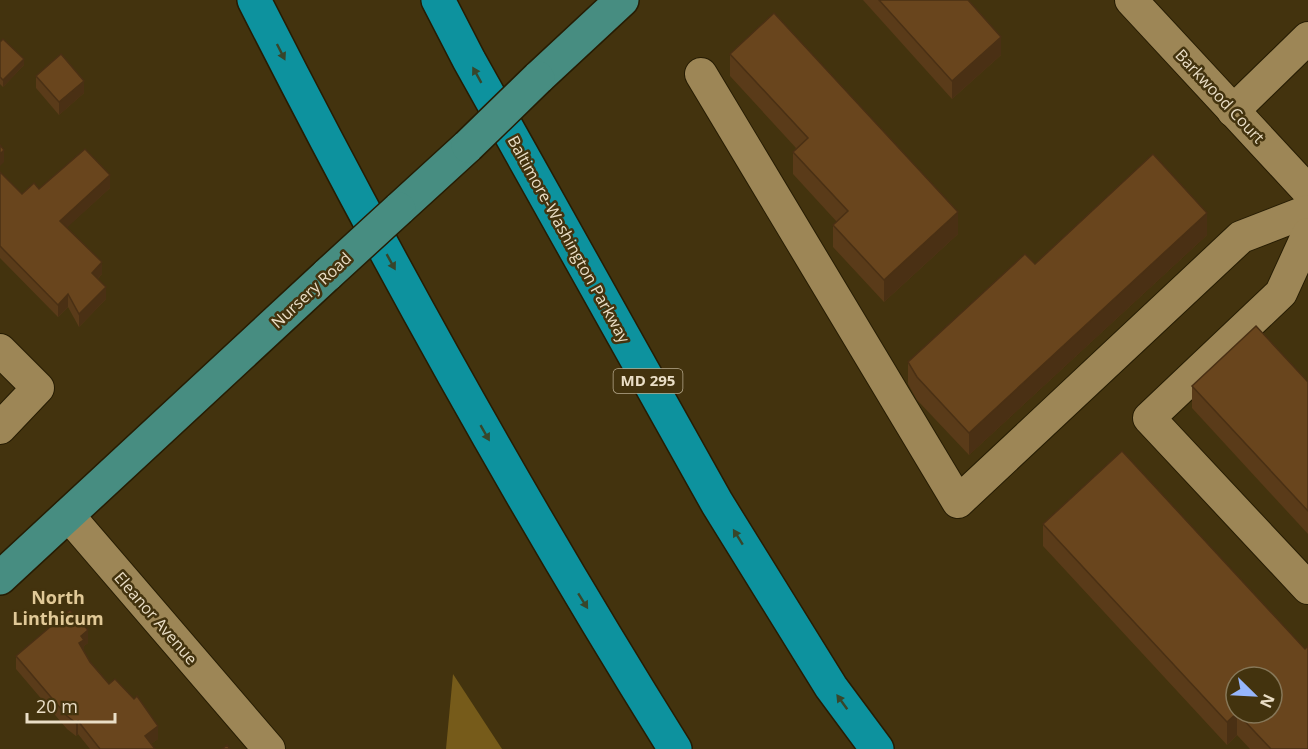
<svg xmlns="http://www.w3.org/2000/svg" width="1308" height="749" viewBox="0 0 1308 749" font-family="'Open Sans',sans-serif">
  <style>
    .green { fill: #765b1a }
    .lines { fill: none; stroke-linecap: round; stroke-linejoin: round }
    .minor-casing { stroke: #261c03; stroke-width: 34 }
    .major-casing { stroke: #261c03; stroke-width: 36 }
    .highway-casing { stroke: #261c03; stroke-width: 36 }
    .minor { stroke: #9d8656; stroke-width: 32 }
    .major { stroke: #478d81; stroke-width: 33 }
    .highway { stroke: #0d929e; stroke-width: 33 }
    .major-bridge-casing { stroke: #261c03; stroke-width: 36; stroke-linecap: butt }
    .major-bridge { stroke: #478d81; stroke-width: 33 }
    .wall { fill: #5a3b19 }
    .shaded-wall { fill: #4a3014 }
    .building { fill: #69451d; stroke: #4a3014; stroke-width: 1.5 }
    .oneway { fill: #38462b }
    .labels { text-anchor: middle; stroke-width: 5; stroke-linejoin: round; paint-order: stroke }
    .shield { fill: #43330e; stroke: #b8ab8f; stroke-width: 1.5 }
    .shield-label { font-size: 15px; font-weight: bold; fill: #eadec6 }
    .street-label { font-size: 16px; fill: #eadec6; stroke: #43330e }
    .neighbourhood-label { font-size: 18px; font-weight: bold; fill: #e1c997; stroke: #43330e }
  </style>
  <rect width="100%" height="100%" fill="#43330e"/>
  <!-- green -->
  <polygon class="green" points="453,674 502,749 446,749"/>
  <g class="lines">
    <!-- minor casing -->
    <g class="minor-casing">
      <g id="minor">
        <polyline points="1131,0 1308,191"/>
        <polyline points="701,74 958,502 1241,237 1308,211"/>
        <polyline points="1233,111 1308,38"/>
        <polyline points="1308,234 1281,293 1149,418 1308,588"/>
        <polyline points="0,350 38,388 0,428"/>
        <polyline points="68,515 269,749"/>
      </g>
    </g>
    <!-- major casing -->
    <g class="major-casing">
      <g id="major">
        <polyline points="538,78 622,0"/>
        <polyline points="399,209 468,146"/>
        <polyline points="0,578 328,274"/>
      </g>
    </g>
    <!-- highway casing -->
    <g class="highway-casing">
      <g id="highway">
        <path d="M254,0C384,256 523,506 675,749"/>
        <polyline points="438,0 469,60 717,503 831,687 877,749"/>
      </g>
    </g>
    <!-- minor -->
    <use href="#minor" class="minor"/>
    <!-- major -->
    <use href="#major" class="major"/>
    <!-- highway -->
    <use href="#highway" class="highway"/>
    <!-- major-bridge casing -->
    <g class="major-bridge-casing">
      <g id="major-bridge">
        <polyline points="468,146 538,78"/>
        <polyline points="328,274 399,209"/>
      </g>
    </g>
    <!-- major-bridge -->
    <use href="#major-bridge" class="major-bridge"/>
  </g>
  <!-- wall -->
  <g class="wall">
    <polygon points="863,0 968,0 1001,55 952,99"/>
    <polygon points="0,42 24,65 3,87 0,84"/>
    <polygon points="730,54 958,234 884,302 833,247 833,225 837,222 793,174 793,152 796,148 730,76"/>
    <polygon points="36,76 84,93 59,115 36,88"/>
    <polygon points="0,172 22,194 39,189 110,188 67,227 102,274 98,279 106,299 79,327 68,307 58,317 0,258"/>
    <polygon points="1207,235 969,455 917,400 908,384 908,362 1035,264"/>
    <polygon points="1308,382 1308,534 1192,408 1192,386"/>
    <polygon points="1043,524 1305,649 1308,749 1250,749 1237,735 1227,745 1043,546"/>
    <polygon points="88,643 84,646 84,651 90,662 158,739 151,744 155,749 90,749 78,734 76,736 67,729 16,669 16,656"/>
  </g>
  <!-- shaded-wall -->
  <g class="shaded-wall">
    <polygon points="1001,37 1001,55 952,99 952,81"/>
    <polygon points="24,59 24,65 3,87 3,80"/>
    <polygon points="84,81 84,93 59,115 59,102"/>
    <polygon points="4,150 4,162 0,166 0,154"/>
    <polygon points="110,175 110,188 60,234 60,221"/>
    <polygon points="958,212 958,234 884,302 884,280"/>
    <polygon points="1207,213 1207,235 969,455 969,433"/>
    <polygon points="102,262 102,274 92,285 92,273"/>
    <polygon points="106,287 106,299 79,327 79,314"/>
    <polygon points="68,294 68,307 58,317 58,305"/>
    <polygon points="88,630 88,643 84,646 84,652 79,643 81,636"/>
    <polygon points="1237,713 1237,735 1227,745 1227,722"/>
    <polygon points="78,721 78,734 76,736 76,723"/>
    <polygon points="158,726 158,739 145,748 145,736"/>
  </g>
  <!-- building -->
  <g class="building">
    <polygon points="879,0 968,0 1001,37 952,81"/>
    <polygon points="774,13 958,212 884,280 833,225 848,211 793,152 808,138 730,54"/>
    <polygon points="3,39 24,59 3,80 0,77 0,42"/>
    <polygon points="61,54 84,81 59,102 36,76"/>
    <polygon points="0,145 4,150 0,154"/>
    <polygon points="85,149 110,175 60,221 102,262 92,273 106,287 79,314 68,294 58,305 0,246 0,172 22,194 34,183 39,189"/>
    <polygon points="1153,154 1207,213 969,433 917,377 908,362 1025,254 1035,264"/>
    <polygon points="1256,326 1308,382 1308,511 1192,386"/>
    <polygon points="1122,451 1305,649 1308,646 1308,749 1271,749 1237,713 1272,713 1272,677 1236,677 1236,713 1237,713 1227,722 1043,524"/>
    <polygon points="70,610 88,630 81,636 84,640 79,643 90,662 109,684 115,679 134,699 137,696 158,726 145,736 155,749 100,749 78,721 76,723 67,716 16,656"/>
    <polygon points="227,745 230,749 222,749"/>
  </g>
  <!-- one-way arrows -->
  <defs><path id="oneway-solid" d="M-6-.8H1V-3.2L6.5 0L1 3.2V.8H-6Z" transform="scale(1.5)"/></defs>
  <g class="oneway">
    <use href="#oneway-solid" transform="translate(281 52) rotate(63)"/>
    <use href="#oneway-solid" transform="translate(477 75) rotate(-119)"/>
    <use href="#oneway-solid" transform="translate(391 262) rotate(61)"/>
    <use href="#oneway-solid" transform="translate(485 433) rotate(60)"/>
    <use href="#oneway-solid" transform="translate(738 537) rotate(-122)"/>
    <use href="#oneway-solid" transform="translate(583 601) rotate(58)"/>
    <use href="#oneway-solid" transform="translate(842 702) rotate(-126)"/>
  </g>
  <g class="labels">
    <!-- shield labels -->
    <rect class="shield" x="613.5" y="369" width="69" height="24" rx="4.5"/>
    <g class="shield-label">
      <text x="648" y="386">MD 295</text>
    </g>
    <!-- street labels -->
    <g class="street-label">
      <text transform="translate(1220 96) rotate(47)" y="6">Barkwood Court</text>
      <text transform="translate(569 239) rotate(61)" y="6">Baltimore-Washington Parkway</text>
      <text transform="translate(311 290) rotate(-43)" y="6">Nursery Road</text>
      <text transform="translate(156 618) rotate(49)" y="6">Eleanor Avenue</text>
    </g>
    <!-- neighbourhood labels -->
    <g class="neighbourhood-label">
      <text x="58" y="604">North<tspan x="58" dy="21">Linthicum</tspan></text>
    </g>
  </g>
  <!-- north arrow -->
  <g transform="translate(1254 695) rotate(114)"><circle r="28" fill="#43330e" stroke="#867758" stroke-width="1.5"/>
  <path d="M0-4.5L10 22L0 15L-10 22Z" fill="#96b6fd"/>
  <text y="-9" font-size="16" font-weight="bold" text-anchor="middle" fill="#eadec6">N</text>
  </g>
  <!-- scale -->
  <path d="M27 713v9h88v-9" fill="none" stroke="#eadec6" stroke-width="3"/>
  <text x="36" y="713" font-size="18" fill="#eadec6" stroke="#43330e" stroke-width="4.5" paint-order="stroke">20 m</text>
</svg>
